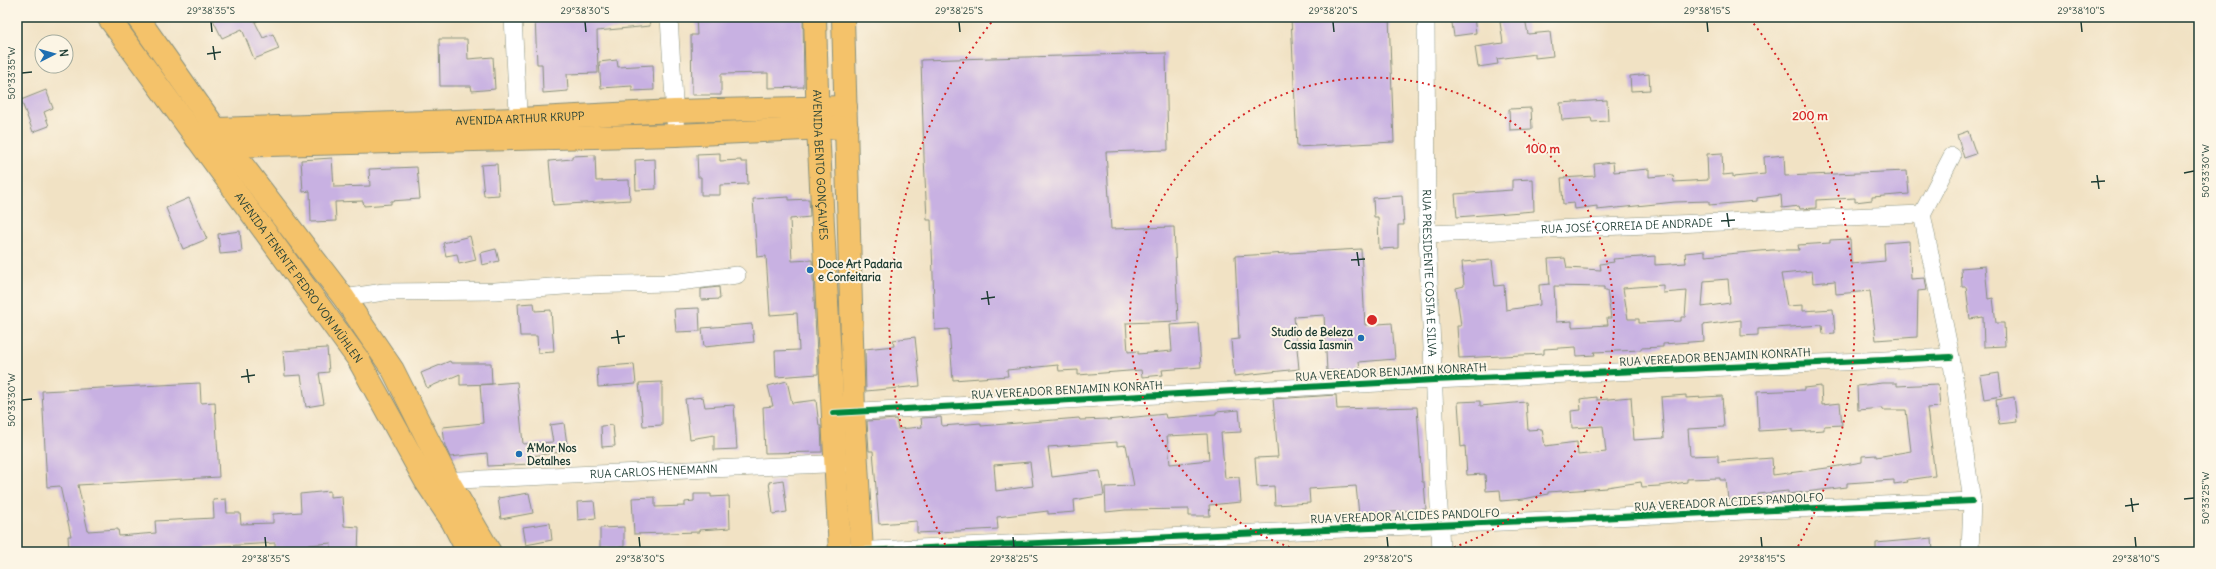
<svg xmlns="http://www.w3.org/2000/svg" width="2216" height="569" viewBox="0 0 2216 569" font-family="Delius,sans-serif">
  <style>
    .building { fill: #c8b1e2; fill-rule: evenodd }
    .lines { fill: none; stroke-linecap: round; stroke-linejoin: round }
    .minor-casing { stroke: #88907c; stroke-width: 18 }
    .major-casing { stroke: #88907c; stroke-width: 24 }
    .minor { stroke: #fff; stroke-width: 17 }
    .major { stroke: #f4c26a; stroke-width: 22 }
    .cycleway-casing { stroke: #fcf5e5; stroke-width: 8 }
    .cycleway { stroke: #00873e; stroke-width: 6 }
    .ticks { fill: none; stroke: #1f3d34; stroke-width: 1.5 }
    .ring { fill: none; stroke: #d62828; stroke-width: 2; stroke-dasharray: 2 4 }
    .poi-dot { fill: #1f6fb2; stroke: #fcf5e5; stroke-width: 1.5 }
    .labels { text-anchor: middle; stroke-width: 4; stroke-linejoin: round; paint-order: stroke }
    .street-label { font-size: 11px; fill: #1f3d34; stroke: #fcf5e5 }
    .poi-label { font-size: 11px; font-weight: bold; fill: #1f3d34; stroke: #fcf5e5; text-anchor: start }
    .centre { fill: #d62828; stroke: #fcf5e5; stroke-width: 2 }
    .ring-label { font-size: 12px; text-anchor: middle; font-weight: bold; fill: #d62828; stroke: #fcf5e5; stroke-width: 4; stroke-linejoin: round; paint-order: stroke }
    .neatline { fill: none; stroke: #1f3d34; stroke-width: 1.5 }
    .ticks-label { font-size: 10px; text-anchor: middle; fill: #1f3d34 }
  </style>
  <rect width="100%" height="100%" fill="#fcf5e5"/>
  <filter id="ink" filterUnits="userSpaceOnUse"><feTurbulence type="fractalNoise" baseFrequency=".025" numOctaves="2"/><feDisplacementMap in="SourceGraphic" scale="8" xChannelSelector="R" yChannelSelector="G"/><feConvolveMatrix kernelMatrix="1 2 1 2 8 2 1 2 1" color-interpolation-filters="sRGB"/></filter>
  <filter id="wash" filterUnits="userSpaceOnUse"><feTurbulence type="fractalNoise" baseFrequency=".012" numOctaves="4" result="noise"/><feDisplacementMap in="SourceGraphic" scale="16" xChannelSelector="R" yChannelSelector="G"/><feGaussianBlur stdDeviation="0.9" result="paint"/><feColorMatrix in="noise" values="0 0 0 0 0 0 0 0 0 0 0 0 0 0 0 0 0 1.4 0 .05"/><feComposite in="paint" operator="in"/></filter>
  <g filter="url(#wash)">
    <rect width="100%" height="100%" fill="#f1e2c4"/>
    <g id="blocks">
      <!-- building -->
      <g class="building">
        <polygon points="220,17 265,17 255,22 263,38 273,34 279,49 254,59 242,29 222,38 213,20"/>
        <polygon points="535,17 649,17 650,26 597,31 598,73 567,74 568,91 543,93 542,64 537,64"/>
        <polygon points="696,17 803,17 804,87 768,88 768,73 721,74 721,95 692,95 691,35 697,35"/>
        <polygon points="1291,17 1389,17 1394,142 1297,147"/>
        <polygon points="1451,17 1474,17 1476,33 1454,36"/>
        <polygon points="1525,18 1528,34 1550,32 1553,56 1535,58 1535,54 1497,59 1498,64 1478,67 1475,47 1503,43 1500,22"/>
        <polygon points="439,39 467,39 468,59 493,57 495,89 472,91 471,86 440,86"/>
        <polygon points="1166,53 1168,150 1106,152 1111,229 1174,227 1178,321 1126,323 1128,352 1138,351 1138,354 1172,351 1170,325 1198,323 1201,367 1162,370 1163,375 1142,377 1141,370 1078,375 1078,370 1059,371 1058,365 1007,370 1008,376 953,380 949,329 935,330 931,220 927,220 924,157 921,60"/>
        <polygon points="617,60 618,67 653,65 654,90 632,91 632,86 601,88 599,62"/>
        <polygon points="1649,74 1650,90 1631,91 1630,76"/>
        <polygon points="46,90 53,108 44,112 49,126 33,132 21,100"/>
        <polygon points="1607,100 1608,121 1592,122 1591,118 1562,120 1560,103"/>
        <polygon points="1531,108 1532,129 1510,130 1509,109"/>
        <polygon points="1968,131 1976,154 1964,158 1957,135"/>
        <polygon points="720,153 720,161 741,160 741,162 747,162 748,184 720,185 720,195 701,195 701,177 698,177 697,154"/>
        <polygon points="1722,153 1723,175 1733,174 1733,177 1765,174 1764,157 1784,155 1785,176 1907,171 1909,194 1872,197 1872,200 1855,202 1855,198 1816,200 1816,208 1800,209 1799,206 1782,208 1781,195 1757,198 1757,201 1709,205 1709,201 1675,202 1597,210 1597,206 1575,209 1574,203 1563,204 1561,178 1595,176 1594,164 1613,162 1614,172 1649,169 1649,177 1673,175 1674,182 1708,180 1707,154"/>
        <polygon points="595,155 596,181 629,180 630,200 553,205 549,161 572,159 572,156"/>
        <polygon points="332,158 334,187 370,186 369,169 417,167 420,199 391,201 391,204 364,206 363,201 335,202 336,221 311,222 310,191 303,192 301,160"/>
        <polygon points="655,159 656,189 636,190 635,160"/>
        <polygon points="497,164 499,195 484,196 481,165"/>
        <polygon points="1533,179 1534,211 1457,217 1455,194 1512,190 1512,180"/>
        <polygon points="1402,196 1404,225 1398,225 1398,248 1379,249 1378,217 1374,217 1373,198"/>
        <polygon points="789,197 789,200 809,199 810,217 790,219 792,261 812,260 818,374 776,377 775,351 799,350 797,313 770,315 766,256 757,257 753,199"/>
        <polygon points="189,198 207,239 183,249 166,208"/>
        <polygon points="240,231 242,252 220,254 218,234"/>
        <polygon points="470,236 476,260 459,264 457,254 446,256 443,243"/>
        <path d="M1850,239L1851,264L1885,261L1884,243L1909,241L1911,279L1925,278L1927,290L1918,291L1917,337L1876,340L1870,291L1836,294L1835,281L1813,283L1812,271L1781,274L1787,306L1803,305V311L1833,309L1835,333L1823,334L1822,325L1758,329V335L1741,336V320L1703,325L1704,341L1663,344V347L1641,348V350L1594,352L1595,355L1577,356L1576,347L1544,349V354L1459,358L1457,326H1461L1456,288L1464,286L1462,262L1492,260L1495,286L1504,285L1506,310L1540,305L1539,285L1550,284L1548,259L1565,258L1567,268L1601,270L1600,264L1614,262L1613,259L1655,256V265L1686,263L1685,253L1705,251V256L1772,250H1799L1798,245L1830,243V240ZM1728,279L1730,303L1702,307L1704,281ZM1663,285V293L1687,291L1685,317H1681V321L1639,323V319H1628L1623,288ZM1554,286L1604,287V290H1607L1611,318H1607L1608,325L1572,327V321L1556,322Z"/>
        <polygon points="496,249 499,261 482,265 480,253"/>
        <polygon points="1361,249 1365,325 1392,323 1395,359 1359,362 1360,369 1327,371 1324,315 1294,317 1299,369 1234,376 1231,340 1239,339 1235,256"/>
        <polygon points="1985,266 1988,299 1993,298 1996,323 2004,323 2005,346 1984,347 1983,317 1970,319 1966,287 1962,287 1961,268"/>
        <polygon points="719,287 720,299 701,300 701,289"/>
        <polygon points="534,303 535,311 551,310 554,352 538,353 537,336 520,336 518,304"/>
        <polygon points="699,308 700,331 676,332 674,309"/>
        <polygon points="752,324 754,342 704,347 702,328"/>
        <polygon points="915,337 920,386 866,391 865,349 894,346 893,340"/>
        <polygon points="327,348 329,372 319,373 324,404 306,407 301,375 285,376 283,351"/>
        <polygon points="450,361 451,363 491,363 492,384 460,385 460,374 427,388 421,373"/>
        <polygon points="634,364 636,384 598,387 597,367"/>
        <polygon points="1999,373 2002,396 1984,399 1980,376"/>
        <polygon points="787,381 792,403 816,400 819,426 821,426 822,452 765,453 763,407 773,406 768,386"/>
        <polygon points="517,382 523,444 553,442 550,425 564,423 568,451 532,456 532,464 488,466 487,453 450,457 445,446 443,427 483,423 480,385"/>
        <polygon points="662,382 662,425 643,426 639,383"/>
        <polygon points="200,383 201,403 215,402 219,477 78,485 88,531 118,529 119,536 156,533 155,521 214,518 213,500 226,499 227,513 240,513 241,524 273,523 273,514 301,512 300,494 330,491 330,497 342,496 344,526 359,527 358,552 330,552 331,543 275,548 275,543 206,547 206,551 69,552 68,536 71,536 60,486 47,487 42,391"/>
        <polygon points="1882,383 1897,383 1897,386 1938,384 1940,407 1927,408 1935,476 1907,480 1908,482 1894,484 1894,480 1847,483 1847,487 1788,494 1788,491 1758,494 1758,498 1728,500 1726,480 1720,480 1720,478 1687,479 1687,482 1659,486 1642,487 1641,482 1607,487 1607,488 1548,492 1548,494 1524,499 1501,501 1500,490 1486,491 1485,474 1467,475 1465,446 1461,447 1458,402 1480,401 1480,406 1526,402 1528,430 1542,429 1545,446 1577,442 1578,455 1606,452 1603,426 1572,428 1571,411 1581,410 1580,399 1597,397 1597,400 1631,397 1634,440 1664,438 1661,397 1686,395 1686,398 1722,396 1724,427 1688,429 1690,456 1718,455 1718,462 1772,458 1773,475 1827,468 1862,462 1862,456 1876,455 1876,457 1911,451 1906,410 1882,410 1882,408 1858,410 1857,386"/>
        <polygon points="1821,386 1822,405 1840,403 1842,425 1824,426 1824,430 1792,432 1792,429 1759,431 1757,392 1804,390 1804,388"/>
        <polygon points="1336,395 1337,409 1417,407 1422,482 1424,482 1426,509 1359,515 1356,486 1309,489 1310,503 1275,505 1274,486 1257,487 1255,458 1278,457 1273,399"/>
        <polygon points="703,397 705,407 734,405 737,449 714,450 714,435 690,439 685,399"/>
        <polygon points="2014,397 2017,422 1999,424 1996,400"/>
        <path d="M1239,410L1241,432L1221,433L1225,478L1239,477L1241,502L1209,505L1210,516H1189V509L1125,510L1106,512L1105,487L1134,486L1126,445L1117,446V442L1048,447L1052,477L1100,471L1104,495L1074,500L1075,512L1048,514V511L997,517L998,529L917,533V521L879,524L873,451H869L867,421L896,419L898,429L922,427L921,418L941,417L942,426L981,423V426L1079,418L1080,420L1107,419V420L1165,414L1166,418L1216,414V412ZM1207,434L1209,460L1170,464L1167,436ZM1030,462L1033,486L996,491L994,465Z"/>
        <polygon points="613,425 615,446 602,447 601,426"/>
        <polygon points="783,480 787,512 773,514 769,482"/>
        <polygon points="529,493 533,513 501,519 498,498"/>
        <polygon points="694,494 711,494 711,497 729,496 730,528 699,530 699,532 634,534 632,498 655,497 655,507 685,506 685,502 694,501"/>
        <polygon points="594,501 596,518 578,520 577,502"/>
        <polygon points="550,523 552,540 526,545 523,527"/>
        <polygon points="624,527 624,547 600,548 600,528"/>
        <polygon points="1932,538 1933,552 1876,552 1876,543"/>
      </g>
    </g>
  </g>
  <g filter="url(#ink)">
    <use href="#blocks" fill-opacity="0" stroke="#88907c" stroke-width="1"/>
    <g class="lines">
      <!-- minor casing -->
      <g class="minor-casing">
        <g id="minor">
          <polyline points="513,17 519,131"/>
          <polyline points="669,17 676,135"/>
          <path id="s1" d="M1426,17L1427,234L1441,552"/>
          <polyline points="1952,156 1922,214 1951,357 1972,501 1970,552"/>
          <path id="s2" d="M1427,234L1922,214"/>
          <polyline points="344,298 384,292 495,291 578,285 671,283 737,275"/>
          <polyline points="843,412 1434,380 1951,357"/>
          <path id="s3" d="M437,481L848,463"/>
          <polyline points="851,551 1972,501"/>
        </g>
      </g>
      <!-- major casing -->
      <g class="major-casing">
        <g id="major">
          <path id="s4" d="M108,17L358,359L426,482L452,521L468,552"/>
          <polyline points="137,17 228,146 344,298 393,370 448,480 490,552"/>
          <path id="s5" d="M815,17L818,128L840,552"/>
          <polyline points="843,17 854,412 862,552"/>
          <path id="s6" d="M196,138L217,129L518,119L674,111L846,107"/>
          <polyline points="219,150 228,146 676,135 847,127"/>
        </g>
      </g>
      <!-- minor -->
      <use href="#minor" class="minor"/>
      <!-- major -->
      <use href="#major" class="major"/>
      <!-- cycleway casing -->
      <g class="cycleway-casing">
        <g id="cycleway">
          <polyline points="833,413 1434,380 1951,357"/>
          <polyline points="840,552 1972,501"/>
        </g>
      </g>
      <!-- cycleway -->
      <use href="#cycleway" class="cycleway"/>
    </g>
  </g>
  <!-- ticks -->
  <path class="ticks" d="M211,22L212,32M585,22L586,32M959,22L960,32M1333,22L1334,32M1707,22L1708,32M2081,22L2082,32M213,46L215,60M207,54L221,52M22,73L32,72M2184,173L2194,171M2097,175L2099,189M2091,182L2105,181M1727,213L1729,227M1721,221L1735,220M1357,252L1359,266M1351,260L1365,259M987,291L989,305M981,299L995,297M617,330L619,344M611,338L625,336M247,369L249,383M241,377L255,375M22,400L32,399M2131,498L2133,512M2184,499L2194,498M2125,506L2139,504M265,537L266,547M639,537L640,547M1013,537L1014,547M1387,537L1388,547M1761,537L1762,547M2135,537L2136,547"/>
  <!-- distance rings -->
  <g class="ring">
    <path d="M1301 551A242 242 0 1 1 1443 551"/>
    <path d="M948 550A483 483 0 0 1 994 19M1750 19A483 483 0 0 1 1796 550"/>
  </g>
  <!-- markers -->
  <g class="poi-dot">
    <circle cx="810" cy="270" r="4"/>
    <circle cx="1361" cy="338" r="4"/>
    <circle cx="519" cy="454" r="4"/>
  </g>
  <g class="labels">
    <!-- street labels -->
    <g class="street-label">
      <text dy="4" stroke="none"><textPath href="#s6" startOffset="326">AVENIDA ARTHUR KRUPP</textPath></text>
      <text dy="4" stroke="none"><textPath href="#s5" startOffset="148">AVENIDA BENTO GONÇALVES</textPath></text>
      <text dy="4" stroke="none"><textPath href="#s2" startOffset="200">RUA JOSÉ CORREIA DE ANDRADE</textPath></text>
      <text dy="4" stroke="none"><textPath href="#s1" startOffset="256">RUA PRESIDENTE COSTA E SILVA</textPath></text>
      <text dy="4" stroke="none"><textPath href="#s4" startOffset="323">AVENIDA TENENTE PEDRO VON MÜHLEN</textPath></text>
      <text transform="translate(1715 357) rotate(-3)" y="4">RUA VEREADOR BENJAMIN KONRATH</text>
      <text transform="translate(1391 372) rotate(-3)" y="4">RUA VEREADOR BENJAMIN KONRATH</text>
      <text transform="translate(1067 390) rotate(-3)" y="4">RUA VEREADOR BENJAMIN KONRATH</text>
      <text dy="4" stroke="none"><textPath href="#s3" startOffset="217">RUA CARLOS HENEMANN</textPath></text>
      <text transform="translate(1729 502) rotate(-3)" y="4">RUA VEREADOR ALCIDES PANDOLFO</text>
      <text transform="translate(1405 516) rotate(-2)" y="4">RUA VEREADOR ALCIDES PANDOLFO</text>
    </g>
    <!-- poi labels -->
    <g class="poi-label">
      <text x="818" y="268">Doce Art Padaria<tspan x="818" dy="13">e Confeitaria</tspan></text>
      <text x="1353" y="336" text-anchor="end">Studio de Beleza<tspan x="1353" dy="13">Cassia Iasmin</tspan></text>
      <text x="527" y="452">A'Mor Nos<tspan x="527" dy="13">Detalhes</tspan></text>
    </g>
  </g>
  <circle cx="1372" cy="320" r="6" class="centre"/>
  <g class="ring-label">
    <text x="1810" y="120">200 m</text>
    <text x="1543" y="153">100 m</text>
  </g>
  <!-- margin -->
  <rect width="2216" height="569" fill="none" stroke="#fcf5e5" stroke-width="44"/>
  <!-- north arrow -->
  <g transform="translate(54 54) rotate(84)"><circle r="19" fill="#fcf5e5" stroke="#a4ab9e"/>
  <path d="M0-3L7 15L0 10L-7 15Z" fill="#1f6fb2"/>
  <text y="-6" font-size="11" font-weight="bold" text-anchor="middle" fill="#1f3d34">N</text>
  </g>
  <rect x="22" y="22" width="2172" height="525" class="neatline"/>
  <g class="ticks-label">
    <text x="211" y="14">29°38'35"S</text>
    <text x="585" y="14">29°38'30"S</text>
    <text x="959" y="14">29°38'25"S</text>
    <text x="1333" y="14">29°38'20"S</text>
    <text x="1707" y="14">29°38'15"S</text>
    <text x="2081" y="14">29°38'10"S</text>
    <text transform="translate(11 73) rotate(-90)" y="4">50°33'35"W</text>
    <text transform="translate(2205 171) rotate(-90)" y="4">50°33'30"W</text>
    <text transform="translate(11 400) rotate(-90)" y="4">50°33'30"W</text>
    <text transform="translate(2205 498) rotate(-90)" y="4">50°33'25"W</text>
    <text x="266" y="562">29°38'35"S</text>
    <text x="640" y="562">29°38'30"S</text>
    <text x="1014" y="562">29°38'25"S</text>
    <text x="1388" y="562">29°38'20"S</text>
    <text x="1762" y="562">29°38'15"S</text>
    <text x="2136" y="562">29°38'10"S</text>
  </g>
</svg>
